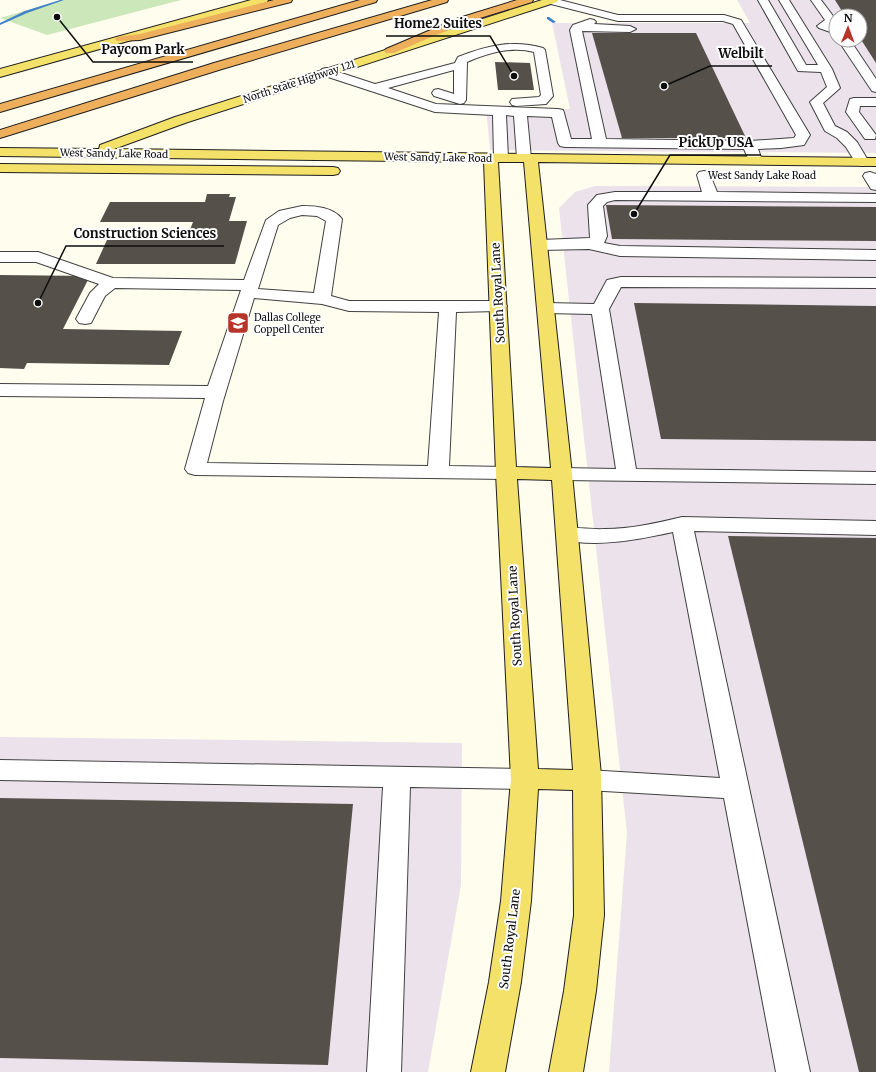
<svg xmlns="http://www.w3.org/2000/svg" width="876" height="1072" viewBox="0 0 876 1072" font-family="Merriweather,serif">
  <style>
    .industrial { fill: #ece2ec; fill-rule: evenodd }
    .green { fill: #cce7b9 }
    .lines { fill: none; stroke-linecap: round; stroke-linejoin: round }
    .stream { fill: #3f82c7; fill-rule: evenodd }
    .building { fill: #56504a }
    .minor-casing { stroke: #404040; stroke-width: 2 }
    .major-casing { stroke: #1e1e1e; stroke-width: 2 }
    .highway-casing { stroke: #1e1e1e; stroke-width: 2 }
    .minor { fill: #fff; fill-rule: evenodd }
    .major { fill: #f3e16a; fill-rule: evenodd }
    .highway { fill: #eeaf5d; fill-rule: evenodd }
    .labels { text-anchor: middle; stroke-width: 4; stroke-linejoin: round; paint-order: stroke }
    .far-street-label { font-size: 10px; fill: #0d0d0d; stroke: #fff }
    .far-poi-label { font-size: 10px; fill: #0d0d0d; stroke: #fff; text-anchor: start }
    .street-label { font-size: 12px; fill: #0d0d0d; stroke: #fff }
    .leader { fill: none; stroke: #0d0d0d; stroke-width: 1.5 }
    .callout-dot { fill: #0d0d0d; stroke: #fff; stroke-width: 1.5 }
    .callout-label { font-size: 13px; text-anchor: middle; font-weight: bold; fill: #0d0d0d; stroke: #fff; stroke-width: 4; stroke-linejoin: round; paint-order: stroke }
  </style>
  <rect width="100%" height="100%" fill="#fefdee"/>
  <!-- industrial -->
  <g class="industrial">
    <path d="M737,0H876V153L490,150L486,108L570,109L552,23H750ZM836,16H860V40H836Z"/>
    <polygon points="595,186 876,187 876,1072 609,1072 627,833 559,208 575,192"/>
    <polygon points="0,737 462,743 461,885 428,1072 0,1072"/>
  </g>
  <!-- green -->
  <polygon class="green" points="63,0 181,0 47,35 0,18"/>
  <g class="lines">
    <!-- stream -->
    <g class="stream">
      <polygon points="60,0 64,0 27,13 0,25 0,23 25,11"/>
      <polygon points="547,17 549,17 556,22 553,23 547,19"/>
    </g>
  </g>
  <!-- building -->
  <g class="building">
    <polygon points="835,0 876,0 876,63 860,38 860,16 845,16"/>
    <polygon points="592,33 696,33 746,138 622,138"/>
    <polygon points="495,62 530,63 534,90 498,90"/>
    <polygon points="207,194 230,194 229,197 236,197 229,221 247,221 235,264 96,264 107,240 186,240 193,222 100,222 110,202 205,202"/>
    <polygon points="606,205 876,207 876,241 612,239"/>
    <polygon points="0,275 90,276 63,329 182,331 169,365 27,363 24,369 0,368"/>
    <polygon points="634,303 876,306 876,441 661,439"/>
    <polygon points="728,536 876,538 876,1072 859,1072"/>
    <polygon points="0,798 353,804 328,1065 0,1058"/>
  </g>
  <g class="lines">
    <!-- minor casing -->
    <g class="minor-casing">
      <g id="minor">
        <path d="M546,0H560L618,15H724L741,20L810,135L804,145L781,148L758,149L762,160L760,163L755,164L750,163L744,149L565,147L560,146L558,143L552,117L527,116L531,158L529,161L524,162L519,161L517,158L514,116L506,115L508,158L506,161L501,162L496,161L494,158L493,115L435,112L322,75L320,72L322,69L326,68L375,84L455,63L458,57C486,46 513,39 543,48L545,50L553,96L546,104L516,106L512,105L510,102L512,99L539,97L541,95L534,52C511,46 488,53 467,62L466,100L464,103L460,104L434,96L432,93L434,90L438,89L454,94V70L388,88L436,104L558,109L563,110L564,113L571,139H592L570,30L573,25L590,19L594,20L596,22L594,24L630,26L636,29L630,32L582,31L606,139L750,141L794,138L796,135L733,24L723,21H618L547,3Z"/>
        <polygon points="758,0 768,0 806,65 818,65 779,0 789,0 832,69 840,88 823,103 835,126 847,132 857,142 869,162 867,165 862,166 857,165 846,147 837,138 825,131 810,102 827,87 821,72 798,71"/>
        <polygon points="811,0 821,0 836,20 832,25 836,27 836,34 819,28 817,26 825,20"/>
        <polygon points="838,40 850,40 876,79 876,92 872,91"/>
        <polygon points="854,98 876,98 876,106 860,106 859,112 876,135 875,139 865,139 846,112 850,99"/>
        <polygon points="704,171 709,172 717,192 876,194 876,202 615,200 607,202 603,206 607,236 604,243 620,246 876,250 876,260 620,256 589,249 540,250 534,248 532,245 534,242 540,240 590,238 588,205 597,195 615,192 702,192 697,175 699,172"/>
        <polygon points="870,172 876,174 876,190 871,189 863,176 865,173"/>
        <path d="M302,206C315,206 333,207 342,219L331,296L349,301H498L504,302L507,306L504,310L498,311L456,312L449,466L506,467L513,469L516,473L513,477L506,479L195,475L188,473L185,469L205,398L0,396V384L208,386L241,290L115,288L105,296L91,323L85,324L79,323L76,319L90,293L99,284L36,262H0V252H38L113,278L244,280L266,220L279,211ZM302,215L317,216L326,221L314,293L258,289L278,225L290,218ZM254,298L322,304L349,311L439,312L428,466L207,463L223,401Z"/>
        <polygon points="621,277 876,278 876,288 621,287 609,309 636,469 876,472 876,484 562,480 555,478 552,474 555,470 562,468 616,469 592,314 546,313 540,312 537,308 540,304 546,303 594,304 607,280"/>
        <path d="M682,517L876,521V535L694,531L810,1072H776L724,798L587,790L577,787L573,780L577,773L587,770L720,778L673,532C636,540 596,548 559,539L556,534L559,529C574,526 590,530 605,529C631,529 657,523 682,517Z"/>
        <polygon points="0,760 525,769 535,772 539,779 535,786 525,789 410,787 401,1072 367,1072 383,787 0,780"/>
      </g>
    </g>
    <!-- major casing -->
    <g class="major-casing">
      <g id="major">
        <polygon points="251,0 268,0 267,2 0,77 0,69"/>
        <path d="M542,0H558L557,2L185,123L114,149L876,158V166L538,162L572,474L601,775L604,915L596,991L583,1072H549L564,991L574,915L573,790L538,789L531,901L521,982L505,1072H471L489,982L501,901L511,779L496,473L484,162L0,156V148L99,149L100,145L175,117ZM498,162H524L551,468L516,467ZM517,479L552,480L573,770L538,769Z"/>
        <polygon points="0,164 333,167 338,168 340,171 338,174 333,175 0,172"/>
      </g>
    </g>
    <!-- highway casing -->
    <g class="highway-casing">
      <g id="highway">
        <polygon points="274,0 292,0 291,2 140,40 117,41 115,39 117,37 140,34"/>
        <polygon points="360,0 377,0 376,2 0,112 0,104"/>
        <polygon points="432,0 448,0 447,2 222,69 0,138 0,130 214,63"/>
        <polygon points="517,0 533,0 532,2 467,22 394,53 386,53 384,51 386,49 459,18"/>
      </g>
    </g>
    <!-- minor -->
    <use href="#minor" class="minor"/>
    <!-- major -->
    <use href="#major" class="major"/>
    <!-- highway -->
    <use href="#highway" class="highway"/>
  </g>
  <!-- icons -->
  <defs>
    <g id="university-square" transform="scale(1.15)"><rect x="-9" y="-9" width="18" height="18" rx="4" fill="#b7342b" stroke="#fff"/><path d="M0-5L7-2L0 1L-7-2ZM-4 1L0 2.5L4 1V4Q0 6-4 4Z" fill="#fff"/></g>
  </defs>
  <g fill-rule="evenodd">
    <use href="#university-square" x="238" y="323"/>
  </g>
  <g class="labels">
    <!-- far-street labels -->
    <g class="far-street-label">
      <text transform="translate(299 81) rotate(-18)" y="4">North State Highway 121</text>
      <text transform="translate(114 153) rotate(1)" y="4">West Sandy Lake Road</text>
      <text transform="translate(438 157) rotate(1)" y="4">West Sandy Lake Road</text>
      <text x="762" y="179">West Sandy Lake Road</text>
    </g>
    <!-- far-poi labels -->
    <g class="far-poi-label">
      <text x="254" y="321">Dallas College<tspan x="254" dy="12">Coppell Center</tspan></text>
    </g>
    <!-- street labels -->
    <g class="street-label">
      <text transform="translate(498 293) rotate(-93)" y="4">South Royal Lane</text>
      <text transform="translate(515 616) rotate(-93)" y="4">South Royal Lane</text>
      <text transform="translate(510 939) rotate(-83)" y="4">South Royal Lane</text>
    </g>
  </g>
  <!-- callouts -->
  <path class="leader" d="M514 76L490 36H386M57 17L93 62H193M664 86L710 66H772M634 214L670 155H761M38 303L66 246H224"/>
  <g class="callout-dot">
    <circle cx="514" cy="76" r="4"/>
    <circle cx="57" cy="17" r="4"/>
    <circle cx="664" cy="86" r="4"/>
    <circle cx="634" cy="214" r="4"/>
    <circle cx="38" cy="303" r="4"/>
  </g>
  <g class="callout-label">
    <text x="438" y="28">Home2 Suites</text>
    <text x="143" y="54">Paycom Park</text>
    <text x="741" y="58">Welbilt</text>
    <text x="716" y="147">PickUp USA</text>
    <text x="145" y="238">Construction Sciences</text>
  </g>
  <!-- north arrow -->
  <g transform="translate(848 28) rotate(1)"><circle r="19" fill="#ffffff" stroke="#9e9e9e"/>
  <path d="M0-3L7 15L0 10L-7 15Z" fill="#b7342b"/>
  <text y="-6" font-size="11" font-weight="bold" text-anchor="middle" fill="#0d0d0d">N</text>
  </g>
</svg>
